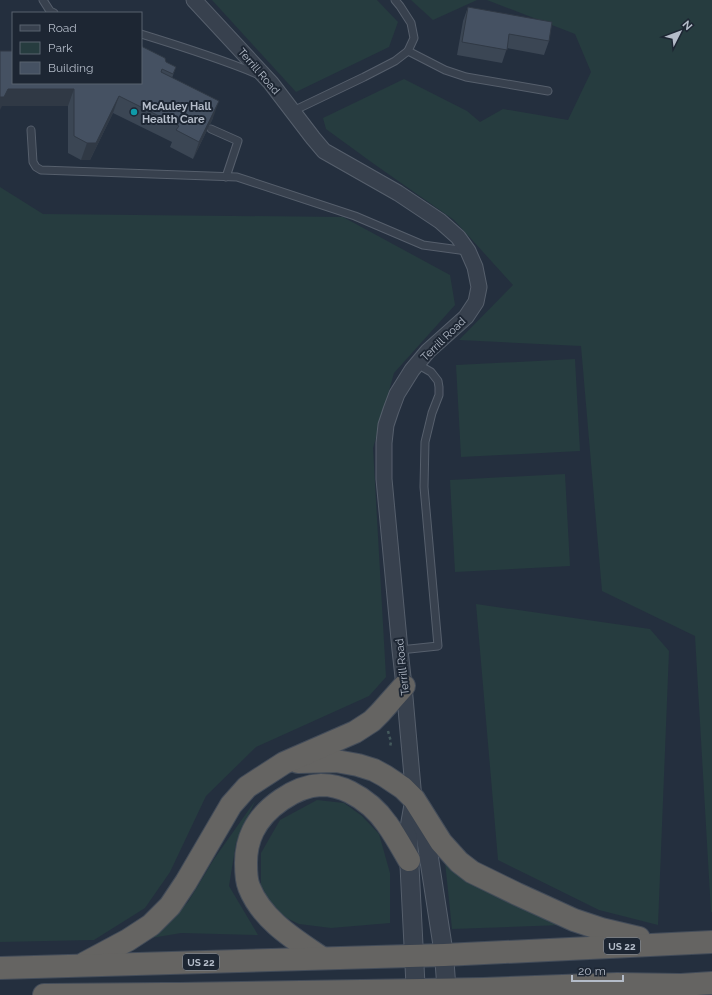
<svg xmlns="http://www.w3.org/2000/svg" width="712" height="995" viewBox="0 0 712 995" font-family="Raleway,sans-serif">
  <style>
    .green { fill: #263c3f }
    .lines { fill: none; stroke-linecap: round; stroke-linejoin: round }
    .service-casing { stroke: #565f6c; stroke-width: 9 }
    .minor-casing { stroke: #565f6c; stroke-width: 17 }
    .tertiary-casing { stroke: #565f6c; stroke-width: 20 }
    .trunk-casing { stroke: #434c59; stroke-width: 24 }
    .path { stroke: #44595c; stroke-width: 2.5; stroke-dasharray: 3 3; stroke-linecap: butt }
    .service { stroke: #38414e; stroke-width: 7 }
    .minor { stroke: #38414e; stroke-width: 15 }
    .tertiary { stroke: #38414e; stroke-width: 18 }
    .trunk { stroke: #656462; stroke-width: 22 }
    .wall { fill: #3b4654 }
    .shaded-wall { fill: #303945 }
    .building { fill: #455162; stroke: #303945 }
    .culture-dot { fill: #0f9aa8; stroke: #1d2633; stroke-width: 1.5 }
    .labels { text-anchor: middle; stroke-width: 4; stroke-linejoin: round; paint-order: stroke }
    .shield { fill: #1d2633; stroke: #878f9c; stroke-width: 1 }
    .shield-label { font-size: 10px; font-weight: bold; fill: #b4bcc9 }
    .street-label { font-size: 11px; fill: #b4bcc9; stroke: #1d2633 }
    .poi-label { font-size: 11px; font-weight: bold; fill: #b4bcc9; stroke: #1d2633; text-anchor: start }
  </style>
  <rect width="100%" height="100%" fill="#242f3e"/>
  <!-- green -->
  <g class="green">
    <polygon points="212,0 377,0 398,22 389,47 296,92"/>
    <polygon points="411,0 477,0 433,20"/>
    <polygon points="487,0 712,0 712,912 711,912 695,636 602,591 581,346 459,340 513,285 454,220 374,164 326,129 323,118 404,79 467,111 480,122 503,109 568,120 591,72 575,34"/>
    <polygon points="0,187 43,214 343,217 450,275 455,305 394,373 373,448 386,677 369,696 256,747 206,796 170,872 145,908 94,940 0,942"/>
    <polygon points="575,359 580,451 461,457 456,365"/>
    <polygon points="565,474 570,566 455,572 450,480"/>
    <polygon points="476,604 650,629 669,651 658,925 599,910 498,860"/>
    <polygon points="317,800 344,803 362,816 379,834 390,873 390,923 331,928 299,924 276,913 261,885 261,853 280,820"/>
    <polygon points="255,801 236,843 229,886 258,935 181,933 151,938 188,902 214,859"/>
    <polygon points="445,862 562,925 452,929"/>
  </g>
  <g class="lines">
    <!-- service casing -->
    <g class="service-casing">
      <g id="service">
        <polyline points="43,0 50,11 54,13"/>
        <path d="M141,34C180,46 219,58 257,74"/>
        <polyline points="408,51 445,70 466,77 548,91"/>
        <polyline points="293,111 364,77 395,61 408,51 414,38 411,23 400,6 395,0"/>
        <polyline points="211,129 238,141 226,177"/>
        <polyline points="31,130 33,162 36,167 41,170 237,177 355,216 423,245 467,251"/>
        <polyline points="400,650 438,646 424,487 425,442 432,413 439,395 439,387 438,381 431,372 417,364"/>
      </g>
    </g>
    <!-- minor casing -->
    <g class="minor-casing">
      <polyline id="minor" points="194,0 271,83 313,138 324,151 398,193 440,221 458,237 468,251 475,267 479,287 476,302 466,317 428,351 412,370 397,394 391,410 386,425 384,443 384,479 400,650 404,686 414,799"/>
    </g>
    <!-- tertiary casing -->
    <g class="tertiary-casing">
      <g id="tertiary">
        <polyline points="414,802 408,836 416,995"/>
        <polyline points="419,815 425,832 444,955 447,995"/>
      </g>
    </g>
    <!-- trunk casing -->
    <g class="trunk-casing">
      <g id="trunk">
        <polyline points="298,762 336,761 358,765 374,770 385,776 403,788 414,799 441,842 459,862 472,872 517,894 574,920 601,929 639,938"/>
        <path d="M322,958C294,939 262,920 249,887C246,880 246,871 246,863C246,852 248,841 253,831C264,808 295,786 321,785C331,785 342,788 350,792C364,799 378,811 387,824C395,835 402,848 409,860"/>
        <polyline points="85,963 128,940 151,925 170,906 186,882 231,805 247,787 284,763 355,732 372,721 380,713 404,686"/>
        <polyline points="0,968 444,955 712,942"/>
        <polyline points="44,995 164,994 179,994 483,989 617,984 681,985 712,983"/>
      </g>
    </g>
    <!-- path -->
    <polyline class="path" points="388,731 391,742 390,747"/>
    <!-- service -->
    <use href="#service" class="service"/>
    <!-- minor -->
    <use href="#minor" class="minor"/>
    <!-- tertiary -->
    <use href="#tertiary" class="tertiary"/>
    <!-- trunk -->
    <use href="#trunk" class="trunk"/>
  </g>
  <!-- wall -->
  <g class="wall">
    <polygon points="468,7 549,41 544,55 507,48 502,63 457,55 463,21"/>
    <polygon points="0,51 166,62 176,67 172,78 213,118 193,159 170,147 172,142 113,113 90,160 81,160 68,153 68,106 2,106"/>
  </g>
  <!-- shaded-wall -->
  <g class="shaded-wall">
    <polygon points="8,89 74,89 68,106 2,106 0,110 0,97"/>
    <polygon points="119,96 113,113 90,160 81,160 87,143"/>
    <polygon points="219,101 213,118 193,159 199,142"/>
  </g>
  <!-- building -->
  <g class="building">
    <polygon points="468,7 552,22 549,41 509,34 507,50 462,42"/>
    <polygon points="141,46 165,58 166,62 176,67 173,74 162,69 161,72 219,101 199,142 176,130 179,126 119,96 96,143 87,143 74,136 74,89 8,89 4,97 0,97 0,51 13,51 13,83 141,83"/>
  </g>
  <!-- markers -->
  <circle class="culture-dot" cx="134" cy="112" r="4"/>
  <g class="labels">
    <!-- shield labels -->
    <g class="shield">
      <rect x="604" y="938" width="36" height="16" rx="3"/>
      <rect x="183" y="954" width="36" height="16" rx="3"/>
    </g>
    <g class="shield-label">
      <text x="622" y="950">US 22</text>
      <text x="201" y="966">US 22</text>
    </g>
    <!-- street labels -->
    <g class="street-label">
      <text transform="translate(259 71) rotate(49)" y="4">Terrill Road</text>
      <text transform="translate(443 339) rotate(-44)" y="4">Terrill Road</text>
      <text transform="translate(402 667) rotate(-96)" y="4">Terrill Road</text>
    </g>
    <!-- poi labels -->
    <g class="poi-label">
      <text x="142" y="110">McAuley Hall<tspan x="142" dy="13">Health Care</tspan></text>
    </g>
  </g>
  <!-- legend -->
  <rect x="12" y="12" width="130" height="72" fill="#1d2633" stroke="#59626f"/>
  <rect x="20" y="25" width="20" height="6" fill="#38414e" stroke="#59626f"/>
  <text x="48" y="32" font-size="12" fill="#b4bcc9">Road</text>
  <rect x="20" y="42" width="20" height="12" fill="#263c3f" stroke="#59626f"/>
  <text x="48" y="52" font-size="12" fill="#b4bcc9">Park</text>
  <rect x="20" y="62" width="20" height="12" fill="#455162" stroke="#59626f"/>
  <text x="48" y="72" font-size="12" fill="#b4bcc9">Building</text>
  <!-- north arrow -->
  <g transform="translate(680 32) rotate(48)" stroke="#1d2633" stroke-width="3" paint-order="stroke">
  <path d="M0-3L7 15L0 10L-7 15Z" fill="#b4bcc9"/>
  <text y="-6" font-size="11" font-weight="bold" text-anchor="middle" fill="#b4bcc9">N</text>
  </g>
  <!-- scale -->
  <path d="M572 975v6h51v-6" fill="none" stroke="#b4bcc9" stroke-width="2"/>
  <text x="578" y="975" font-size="12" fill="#b4bcc9" stroke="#1d2633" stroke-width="3" paint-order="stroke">20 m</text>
</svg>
